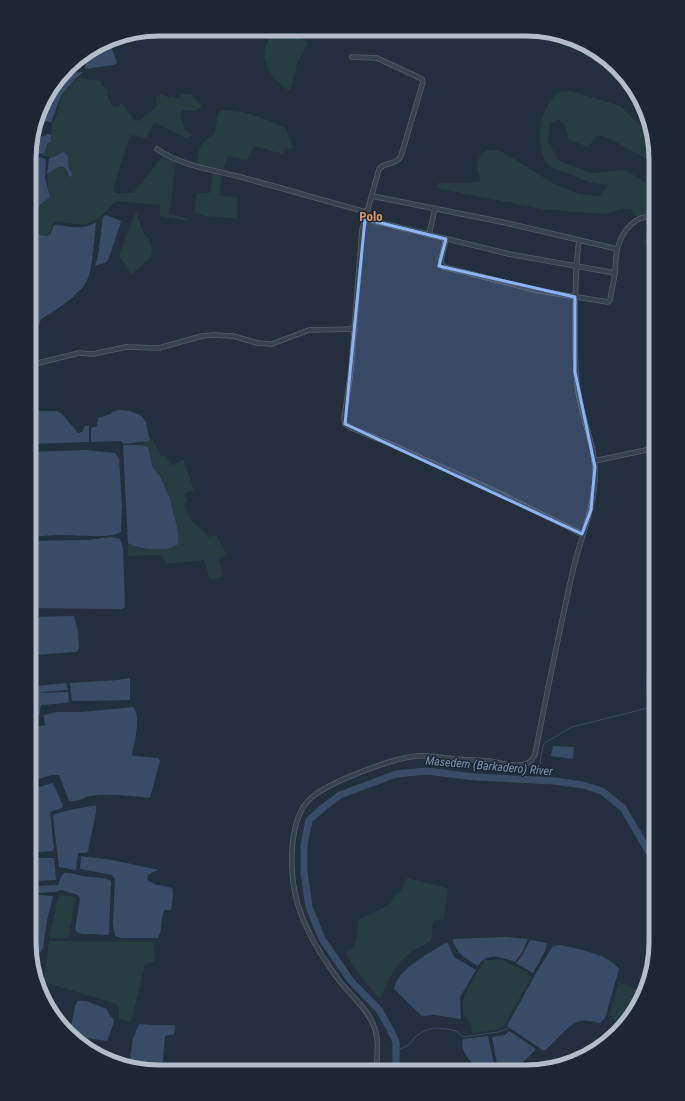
<svg xmlns="http://www.w3.org/2000/svg" width="685" height="1101" viewBox="0 0 685 1101" font-family="'Roboto Condensed',sans-serif">
  <style>
    .green { fill: #263c3f }
    .water { fill: #394c67 }
    .lines { fill: none; stroke-linecap: round; stroke-linejoin: round }
    .stream { stroke: #394c67; stroke-width: 1 }
    .river { stroke: #394c67; stroke-width: 7 }
    .minor-casing { stroke: #565f6c; stroke-width: 5.5 }
    .minor { stroke: #38414e; stroke-width: 4 }
    .marked { fill: #8ab4f8; fill-opacity: 0.2; stroke: #8ab4f8; stroke-width: 3; stroke-linejoin: round }
    .labels { text-anchor: middle; stroke-width: 3; stroke-linejoin: round; paint-order: stroke }
    .water-label { font-size: 12px; font-style: italic; fill: #7c92b1; stroke: #1d2633 }
    .quarter-label { font-size: 13px; font-weight: bold; fill: #d59563; stroke: #1d2633 }
    .rim { fill: none; stroke: #b4bcc9; stroke-width: 5 }
  </style>
  <rect width="100%" height="100%" fill="#242f3e"/>
  <!-- green -->
  <g class="green">
    <path d="M290,31L308,43L298,61L290,91C274,82 260,64 266,45C268,40 272,36 275,32Z"/>
    <path d="M79,78L101,81L103,87L109,90L107,95L112,106L117,107L122,103L134,120L139,121C144,115 151,112 157,106L156,98L162,94L169,98L171,96L177,99L179,98L182,94H190L201,104V107L196,111L182,110L180,116L185,130L192,134L188,139L155,123L145,138L130,135L113,189L115,193H133L156,165L162,156L176,163L169,214L189,219V221L160,216V205L116,201C107,210 97,223 83,224C74,225 63,222 54,221L49,234L45,236L40,235L37,230V220L39,216L36,215L40,205L48,199L50,195C45,175 46,163 71,170L68,165V157L61,152C54,160 48,157 39,154L45,153C46,147 45,144 51,142L52,124L57,114L62,96L73,82Z"/>
    <path d="M571,91L620,106L639,124L650,129L656,164L608,138L597,135L588,147L569,140L565,125L559,119L550,123L548,142L559,161L592,173L626,170L656,190L648,205L645,215L638,218L630,209H622L608,214L575,212L542,209L436,188L438,183H470L480,181C480,176 477,172 477,167C476,160 482,154 487,149L501,151L554,184L579,194L600,196L608,185C599,184 590,183 581,179C578,178 576,176 573,175C564,171 554,171 547,164C543,159 542,152 541,146C537,126 543,107 558,92Z"/>
    <path d="M227,110C248,112 267,119 286,128C287,136 292,141 293,149L285,148L283,154L254,146L247,160L228,156L223,170L197,164C199,147 199,144 214,135L219,111Z"/>
    <polygon points="213,172 222,175 219,195 238,198 237,219 206,216 197,213 194,214 197,193 210,193"/>
    <polygon points="136,211 143,233 149,239 152,250 150,258 131,275 119,255"/>
    <polygon points="647,220 656,222 655,251 644,244 647,233"/>
    <path d="M150,439L153,440L161,456H166L171,465L176,464L183,459L194,490L185,493L187,502L184,504L190,519L209,537L216,535L227,555L219,558L223,577L210,580L204,560L166,564L162,555L128,556V543C137,551 155,549 167,549L178,531L169,496L161,478L152,466L148,447L139,445Z"/>
    <path d="M407,878L448,888L444,919L433,921L431,941C399,956 393,969 380,1000L352,965L345,951L354,948L358,931V920L383,908L390,903L396,894L401,891Z"/>
    <polygon points="59,895 76,897 68,938 49,938"/>
    <polygon points="49,941 152,942 154,945 155,960 154,962 145,964 132,1018 130,1022 119,1019 119,1008 116,1004 44,982"/>
    <polygon points="485,960 502,960 527,972 531,978 504,1026 494,1030 472,1033 470,1022 463,1015 463,1000 467,990"/>
    <polygon points="619,982 646,993 629,1021 619,1029 614,1019 609,1015"/>
  </g>
  <!-- water -->
  <g class="water">
    <polygon points="112,38 111,46 117,63 113,65 85,69 87,53"/>
    <polygon points="83,72 73,81 61,96 51,122 43,121 40,123 33,149 30,149 30,142 42,101 64,73"/>
    <path d="M47,134L51,135V142C45,144 46,147 45,153L31,155L30,154C38,152 38,144 41,137L45,136Z"/>
    <path d="M64,151L68,157V165L73,177L69,176C66,161 54,168 47,175L49,158L54,157Z"/>
    <polygon points="33,156 46,159 45,178 50,197 40,205 36,215 30,215 30,158"/>
    <polygon points="106,215 121,221 109,258 106,262 95,266 98,256 103,217"/>
    <path d="M30,216L36,219C34,231 37,238 50,235L54,225C67,226 84,231 96,222C94,238 93,272 85,284C76,297 55,311 41,319C39,326 37,327 30,329Z"/>
    <polygon points="30,409 41,411 57,411 62,414 78,433 82,432 85,426 89,426 89,442 30,444"/>
    <path d="M118,410C129,410 146,413 147,427C148,431 148,435 150,439L149,441L124,444L121,441L91,442V428L97,426L98,418L111,414L112,412Z"/>
    <path d="M123,445H139L148,447L152,466L161,478L169,496L178,531V544C174,546 170,549 166,549C157,550 135,549 128,543Z"/>
    <path d="M86,450L115,453L119,459L122,507L121,532C112,539 74,535 61,535C51,535 40,536 30,537V452Z"/>
    <polygon points="111,537 120,539 123,548 125,607 122,609 29,608 30,541 88,540"/>
    <polygon points="74,616 78,631 79,649 76,652 34,655 29,656 29,617"/>
    <polygon points="130,678 130,700 72,701 70,683 118,680"/>
    <polygon points="66,683 68,690 41,692 40,693 68,692 69,702 66,703 41,705 39,716 38,715 38,702 35,688 37,686"/>
    <path d="M133,707C142,715 134,743 132,754L133,756L158,758L160,760L150,798C133,796 107,793 90,796C82,798 78,802 69,801L59,775H52L29,782V729L45,725L44,715L58,712H82Z"/>
    <polygon points="553,746 574,747 573,759 551,756"/>
    <polygon points="53,783 63,806 62,808 50,812 54,849 52,851 30,853 29,790"/>
    <polygon points="92,806 96,806 96,812 88,851 86,853 78,853 76,870 59,867 53,817 54,814 74,809"/>
    <path d="M81,856L112,860L159,870L155,871L148,875L147,880L156,885H159L172,888L173,895L171,910H164C160,919 163,930 158,938H121L115,936L113,924L115,879L112,875L80,869Z"/>
    <polygon points="33,858 54,858 56,880 35,881"/>
    <path d="M65,873C74,873 83,877 91,877C99,878 104,877 111,881L109,935C104,935 99,934 95,934C86,934 82,936 75,930L80,899L78,895L61,890L55,892L37,893L36,886L58,885L62,875Z"/>
    <polygon points="37,895 53,896 47,920 43,948 40,953 36,951 29,944 29,899 35,898"/>
    <path d="M506,937L528,939L523,951L515,962C501,957 487,952 478,966C468,960 454,952 453,939Z"/>
    <polygon points="530,940 547,943 545,951 533,973 516,963 522,956"/>
    <path d="M447,942L454,957L476,970L460,997L461,1019L435,1015L422,1016L394,989C398,968 430,953 447,942Z"/>
    <path d="M561,945C580,950 606,953 619,969L605,1018L600,1023C595,1022 587,1020 581,1021C568,1023 555,1043 544,1051L507,1026L535,975L553,946Z"/>
    <polygon points="78,1001 86,1001 107,1009 109,1015 114,1019 114,1022 107,1041 74,1036 70,1033 75,1006"/>
    <polygon points="139,1024 153,1025 174,1025 175,1027 174,1034 165,1036 162,1071 142,1071 129,1066 133,1039"/>
    <path d="M509,1031L536,1049C521,1064 521,1068 498,1069L492,1037L505,1035Z"/>
    <path d="M488,1036L495,1069C491,1070 487,1071 483,1070C475,1068 465,1056 463,1049C462,1046 462,1043 463,1039Z"/>
  </g>
  <g class="lines">
    <!-- stream -->
    <g class="stream">
      <polyline points="537,780 543,746 546,742 572,727 648,708 647,679 656,677"/>
      <polyline points="29,896 33,894 33,890 36,890"/>
      <polyline points="397,1051 410,1044 415,1037 424,1031 434,1028 447,1029 456,1031 463,1037 498,1032 509,1028"/>
    </g>
    <!-- river -->
    <polyline class="river" points="395,1072 396,1065 396,1042 390,1029 379,1010 351,981 322,939 309,907 304,872 304,845 309,820 324,807 340,795 396,774 427,771 475,777 555,781 583,785 602,791 623,808 656,864"/>
    <!-- minor casing -->
    <g class="minor-casing">
      <g id="minor">
        <path d="M352,57L377,58L422,79L423,82L401,156C395,166 386,161 379,169L362,230L351,370L344,419L345,424L351,428L388,443L493,490L582,534"/>
        <path d="M157,149C184,168 223,171 255,181C292,191 329,202 367,212"/>
        <path d="M372,196L502,222L579,240C575,270 575,300 575,331C575,351 575,371 578,391C582,421 597,447 595,480C593,511 580,540 573,570C559,631 547,693 535,754C533,757 532,762 528,763C517,768 500,763 489,761C478,760 467,760 456,759C443,758 429,755 417,756C393,758 324,783 308,801C296,814 293,833 292,851C290,891 300,920 321,954C328,964 334,975 342,984C353,997 366,1008 373,1024C380,1040 377,1055 376,1072"/>
        <path d="M365,219L509,254L615,273C616,264 615,255 618,247C622,231 637,212 656,218"/>
        <polyline points="429,234 435,209"/>
        <polyline points="446,239 441,260 441,263 444,267 539,291 608,302 610,300 615,273"/>
        <polyline points="579,240 617,249"/>
        <polyline points="30,365 79,353 93,354 126,347 159,348 202,336 213,335 233,336 257,343 272,344 309,330 355,329"/>
        <polyline points="594,461 656,448"/>
      </g>
    </g>
    <!-- minor -->
    <use href="#minor" class="minor"/>
  </g>
  <!-- marked area -->
  <path class="marked" d="M365,219L446,239L439,266L575,297V372L595,467L591,510L582,534L345,424Z"/>
  <g class="labels">
    <!-- water labels -->
    <g class="water-label">
      <text transform="translate(489 766) rotate(5)" y="4">Masedem (Barkadero) River</text>
    </g>
    <!-- quarter labels -->
    <g class="quarter-label">
      <text x="371" y="221">Polo</text>
    </g>
  </g>
  <!-- crop -->
  <path d="M0 0H685V1101H0ZM159 36H526A123 123 0 0 1 649 159V942A123 123 0 0 1 526 1065H159A123 123 0 0 1 36 942V159A123 123 0 0 1 159 36Z" fill="#1d2633" fill-rule="evenodd"/>
  <path class="rim" d="M159 36H526A123 123 0 0 1 649 159V942A123 123 0 0 1 526 1065H159A123 123 0 0 1 36 942V159A123 123 0 0 1 159 36Z"/>
</svg>
